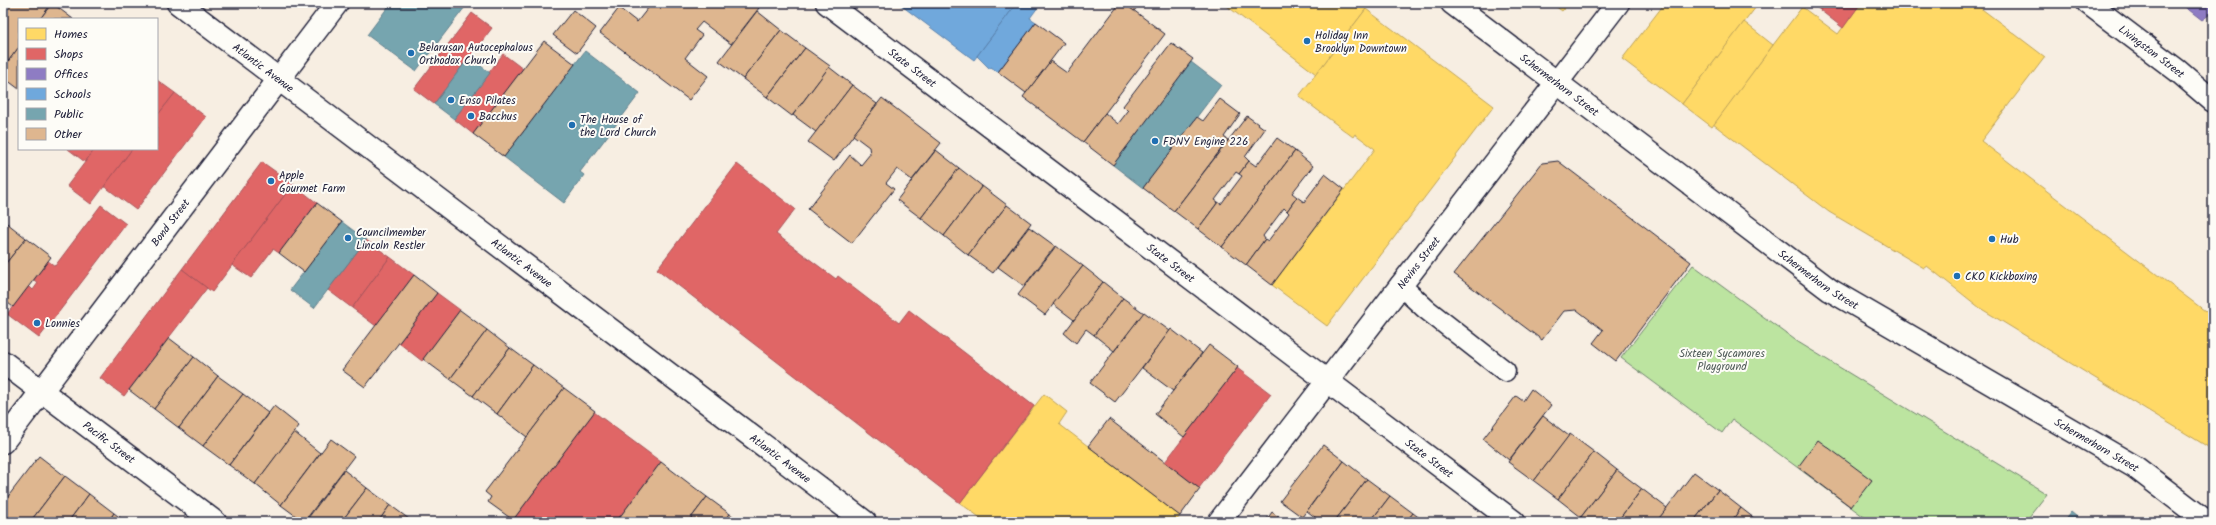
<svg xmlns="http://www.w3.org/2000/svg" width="2216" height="525" viewBox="0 0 2216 525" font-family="Kalam,sans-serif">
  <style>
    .green { fill: #bce4a0; stroke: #6f836e }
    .homes { fill: #ffd966; stroke: #bda259 }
    .shops { fill: #e06666; stroke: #a75259 }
    .offices { fill: #8e7cc3; stroke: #6e619a }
    .schools { fill: #6fa8dc; stroke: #5880ac }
    .public { fill: #76a5af; stroke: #5d7e8c }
    .building { fill: #deb68f; stroke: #22223b }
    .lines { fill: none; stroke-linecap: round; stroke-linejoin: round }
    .lane-casing { stroke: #22223b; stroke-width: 23 }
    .street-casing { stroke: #22223b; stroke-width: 25 }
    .secondary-casing { stroke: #22223b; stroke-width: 25 }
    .primary-casing { stroke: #22223b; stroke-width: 25 }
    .lane { stroke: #fdfcf7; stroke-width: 20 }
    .street { stroke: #fdfcf7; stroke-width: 22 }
    .secondary { stroke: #fdfcf7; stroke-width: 22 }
    .primary { stroke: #fdfcf7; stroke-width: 22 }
    .poi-dot { fill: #1f6fb2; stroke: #fdfcf7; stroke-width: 1.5 }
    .labels { text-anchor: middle; stroke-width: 4; stroke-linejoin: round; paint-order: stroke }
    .poi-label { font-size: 11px; fill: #22223b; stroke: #fdfcf7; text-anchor: start }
    .street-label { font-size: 11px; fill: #22223b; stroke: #fdfcf7 }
    .park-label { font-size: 11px; fill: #505c59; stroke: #fdfcf7 }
  </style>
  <rect width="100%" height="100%" fill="#f7eee2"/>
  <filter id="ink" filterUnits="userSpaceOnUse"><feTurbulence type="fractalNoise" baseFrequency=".025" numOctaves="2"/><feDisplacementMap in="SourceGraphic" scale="8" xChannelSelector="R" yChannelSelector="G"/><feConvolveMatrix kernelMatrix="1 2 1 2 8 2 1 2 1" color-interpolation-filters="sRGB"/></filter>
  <g filter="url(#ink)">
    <!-- green -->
    <polygon class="green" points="1693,265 1798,342 2047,494 2025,522 1871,522 1732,419 1722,433 1621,358"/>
    <!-- homes -->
    <g class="homes">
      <polygon points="1223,3 1357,3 1366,9 1316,74"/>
      <polygon points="1551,3 1569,3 1562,11"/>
      <polygon points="1665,3 1759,3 1682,104 1622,59"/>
      <polygon points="1861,3 1974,3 2045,57 1981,141 2213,317 2213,450 1980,308 1927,266 1924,268 1829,212 1713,124 1802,7 1838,34"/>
      <polygon points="1366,9 1494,106 1327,326 1272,285 1375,149 1355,134 1353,137 1299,96"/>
      <polygon points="1744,22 1773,45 1712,127 1682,104"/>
      <polygon points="1044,394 1067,412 1059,424 1180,516 1175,522 986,522 960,503"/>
    </g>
    <!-- shops -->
    <g class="shops">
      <polygon points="1811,3 1825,3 1820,10"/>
      <polygon points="1825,3 1861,3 1843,28 1820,10"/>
      <polygon points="472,13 492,28 434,104 414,89"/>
      <polygon points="503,54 523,69 473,134 454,119"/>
      <polygon points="157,80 175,93 157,116"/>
      <polygon points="175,93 206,117 136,210 104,186 132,149 157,149 157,116"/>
      <polygon points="68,149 95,149 85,162"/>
      <polygon points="95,149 132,149 91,204 67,186"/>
      <polygon points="262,162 293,184 212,292 182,269"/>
      <polygon points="737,164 795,209 776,234 836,279 838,276 899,323 909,310 1034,406 960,503 657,269"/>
      <polygon points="293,184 317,203 279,253 273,249 251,278 232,265"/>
      <polygon points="101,205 126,224 39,338 7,314 29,286 33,290 38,283 34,280 48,261 55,266"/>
      <polygon points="366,240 390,257 352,308 328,290"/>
      <polygon points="390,257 414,275 376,326 352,308"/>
      <polygon points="182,269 207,288 124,396 100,378"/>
      <polygon points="437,293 460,310 422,361 399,343"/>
      <polygon points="1237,368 1271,394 1199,488 1165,462"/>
      <polygon points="594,412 661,462 616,522 516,522 513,520"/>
    </g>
    <!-- offices -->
    <polygon class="offices" points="2180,3 2213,3 2213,12 2202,20"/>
    <!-- schools -->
    <g class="schools">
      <polygon points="898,3 1017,3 974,60"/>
      <polygon points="1017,3 1041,3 1030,18 1036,22 998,72 991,67 990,69 977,56"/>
    </g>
    <!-- public -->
    <g class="public">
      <polygon points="391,3 468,3 416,71 367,35"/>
      <polygon points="585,51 640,93 580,172 584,175 564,203 504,157"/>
      <polygon points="469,57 490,73 454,119 434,104"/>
      <polygon points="1191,62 1221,85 1143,188 1113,165"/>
      <polygon points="342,222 366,240 314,308 290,290"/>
      <polygon points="2071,512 2083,522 2063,522"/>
    </g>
    <!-- building -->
    <g class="building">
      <polygon points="6,3 52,3 40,19 19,19 19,47 3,68 3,7"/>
      <polygon points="52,3 73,19 40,19"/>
      <polygon points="652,3 753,3 759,8 731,44 702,22 695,30 702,35 685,58 708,76 689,100 600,33 619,8 637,22"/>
      <polygon points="1120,3 1124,3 1165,34 1083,142 1023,97 1050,61 1067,73"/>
      <polygon points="1124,3 1140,3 1134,11"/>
      <polygon points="573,10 596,28 577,53 553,35"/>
      <polygon points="757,11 781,30 743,79 719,61"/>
      <polygon points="1036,22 1064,43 1026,93 998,72"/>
      <polygon points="781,30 805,48 767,97 743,79"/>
      <polygon points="544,41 575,64 504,157 473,134"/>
      <polygon points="1171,43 1193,59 1113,165 1083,142 1105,113 1118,124 1128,111 1123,106"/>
      <polygon points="19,47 19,89 3,77 3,68"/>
      <polygon points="805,48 830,66 792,116 767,97"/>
      <polygon points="829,67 852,85 816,132 793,115"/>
      <polygon points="852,85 877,104 834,161 808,142"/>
      <polygon points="882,98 941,143 912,180 897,169 886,183 894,189 852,243 808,209 850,155 861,165 870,154 869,147 853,135"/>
      <polygon points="1220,99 1240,114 1224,137 1228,140 1174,211 1143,188 1197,117 1203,121"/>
      <polygon points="1247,116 1265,129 1245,157 1249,161 1239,174 1236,172 1215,200 1218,202 1198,229 1174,211"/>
      <polygon points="1277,138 1295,151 1222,247 1198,229 1218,202 1221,204 1242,176 1239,174 1249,161 1256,166"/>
      <polygon points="936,150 959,168 921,218 897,200"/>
      <polygon points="1295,151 1313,166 1292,193 1297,197 1287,211 1284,208 1263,236 1265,239 1246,265 1222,247"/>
      <polygon points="1558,161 1691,262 1616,361 1593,343 1603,330 1577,310 1564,311 1542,340 1454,274 1542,163"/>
      <polygon points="959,168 982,186 944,236 921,218"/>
      <polygon points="1325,174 1344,189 1272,285 1246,265 1265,239 1268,241 1289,213 1287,211 1297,197 1304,202"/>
      <polygon points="982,186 1007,205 968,255 944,236"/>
      <polygon points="317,203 342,222 304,272 279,253"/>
      <polygon points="1007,205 1031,223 993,273 968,255"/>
      <polygon points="3,220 26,238 3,267"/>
      <polygon points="1029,227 1055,246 1024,286 998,267"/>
      <polygon points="26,238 51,257 13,307 3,299 3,267"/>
      <polygon points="1056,246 1083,266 1045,315 1018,295"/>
      <polygon points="1083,266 1103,282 1074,320 1053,304"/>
      <polygon points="414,275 437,293 365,387 342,370"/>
      <polygon points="1103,282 1123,298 1094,335 1086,329 1076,343 1064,333"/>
      <polygon points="1123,298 1144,313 1114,351 1094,335"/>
      <polygon points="460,310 487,330 450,379 423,359"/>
      <polygon points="1144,312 1170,331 1115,402 1090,383"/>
      <polygon points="1171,329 1202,353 1173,391 1142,368"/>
      <polygon points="487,330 510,348 473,396 450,379"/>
      <polygon points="169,338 194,357 154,409 129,390"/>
      <polygon points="1209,345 1238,367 1184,437 1155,414"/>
      <polygon points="510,348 533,365 497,414 473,396"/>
      <polygon points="194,357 218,376 179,428 154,409"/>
      <polygon points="533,365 564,388 527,437 497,414"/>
      <polygon points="218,376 243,394 203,446 179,428"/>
      <polygon points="564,388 595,411 513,520 488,502 491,497 485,492"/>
      <polygon points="1531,389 1551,405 1509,460 1483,439 1516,396 1523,401"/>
      <polygon points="243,394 268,413 229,465 203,446"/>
      <polygon points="274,406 299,426 255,484 229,465"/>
      <polygon points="1543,416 1569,436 1534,481 1508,462"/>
      <polygon points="1109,419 1200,489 1180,516 1088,446"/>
      <polygon points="294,432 320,453 281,505 255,484"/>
      <polygon points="1570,434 1594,452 1558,499 1534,481"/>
      <polygon points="331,439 354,456 304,522 281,505"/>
      <polygon points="1818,440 1872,480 1851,507 1798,467"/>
      <polygon points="1323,445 1344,461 1302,517 1280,501"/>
      <polygon points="1594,452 1617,470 1581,517 1558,499"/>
      <polygon points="39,456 65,476 30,522 3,522 3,503"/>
      <polygon points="1344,461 1367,479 1334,522 1321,522 1307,511"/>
      <polygon points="661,462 707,497 688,522 616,522"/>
      <polygon points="344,470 367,488 341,522 305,522"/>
      <polygon points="1617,470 1642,489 1617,522 1588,522 1581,517"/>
      <polygon points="1694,472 1718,490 1693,522 1656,522"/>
      <polygon points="65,476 89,494 68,522 30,522"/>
      <polygon points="1367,479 1390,496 1370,522 1334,522"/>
      <polygon points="367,488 390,505 378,522 341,522"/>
      <polygon points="1642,489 1667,508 1656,522 1617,522"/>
      <polygon points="1718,490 1741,508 1731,522 1693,522"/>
      <polygon points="89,494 114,513 108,522 68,522"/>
      <polygon points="1390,496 1413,513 1406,522 1370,522"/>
      <polygon points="707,497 730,514 723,522 688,522"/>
      <polygon points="390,505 413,522 378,522"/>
      <polygon points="1741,508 1759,522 1731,522"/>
      <polygon points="1272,512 1285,522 1265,522"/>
      <polygon points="114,513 126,522 108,522"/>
      <polygon points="1413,513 1425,522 1406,522"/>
      <polygon points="730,514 741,522 723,522"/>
    </g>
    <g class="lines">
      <!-- lane casing -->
      <g class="lane-casing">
        <polyline id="lane" points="1400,285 1426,309 1505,371"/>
      </g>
      <!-- street casing -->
      <g class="street-casing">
        <g id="street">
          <path id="s1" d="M827,3L1514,522"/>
          <path id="s2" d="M2088,3L2178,71L2213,101"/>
          <path id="s3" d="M3,362L215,522"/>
          <path id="s4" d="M3,442L337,3"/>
          <path id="s5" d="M1219,522L1618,3"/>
        </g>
      </g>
      <!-- secondary casing -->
      <g class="secondary-casing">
        <g id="secondary">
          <path id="s6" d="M1452,3L1830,290L2135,467L2207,522"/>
        </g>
      </g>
      <!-- primary casing -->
      <g class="primary-casing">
        <g id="primary">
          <path id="s7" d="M178,3L865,522"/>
        </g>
      </g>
      <!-- lane -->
      <use href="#lane" class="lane"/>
      <!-- street -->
      <use href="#street" class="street"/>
      <!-- secondary -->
      <use href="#secondary" class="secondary"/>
      <!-- primary -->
      <use href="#primary" class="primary"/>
    </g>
  </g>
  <!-- markers -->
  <g class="poi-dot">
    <circle cx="1307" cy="41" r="4"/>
    <circle cx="411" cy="53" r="4"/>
    <circle cx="451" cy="100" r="4"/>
    <circle cx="471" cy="116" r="4"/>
    <circle cx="572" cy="125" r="4"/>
    <circle cx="1155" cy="141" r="4"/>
    <circle cx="271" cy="181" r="4"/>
    <circle cx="348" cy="238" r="4"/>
    <circle cx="1992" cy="239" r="4"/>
    <circle cx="1957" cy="276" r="4"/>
    <circle cx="37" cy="323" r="4"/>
  </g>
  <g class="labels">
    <!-- poi labels -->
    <g class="poi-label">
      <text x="1315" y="39">Holiday Inn<tspan x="1315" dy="13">Brooklyn Downtown</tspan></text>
      <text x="419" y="51">Belarusan Autocephalous<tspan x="419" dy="13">Orthodox Church</tspan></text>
      <text x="459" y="104">Enso Pilates</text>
      <text x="479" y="120">Bacchus</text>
      <text x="580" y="123">The House of<tspan x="580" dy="13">the Lord Church</tspan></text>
      <text x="1163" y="145">FDNY Engine 226</text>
      <text x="279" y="179">Apple<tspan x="279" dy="13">Gourmet Farm</tspan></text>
      <text x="356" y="236">Councilmember<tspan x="356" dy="13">Lincoln Restler</tspan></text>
      <text x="2000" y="243">Hub</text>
      <text x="1965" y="280">CKO Kickboxing</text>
      <text x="45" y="327">Lonnies</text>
    </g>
    <!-- street labels -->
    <g class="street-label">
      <text dy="4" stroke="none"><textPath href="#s2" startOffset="80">Livingston Street</textPath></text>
      <text dy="4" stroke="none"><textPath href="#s7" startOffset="107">Atlantic Avenue</textPath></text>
      <text dy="4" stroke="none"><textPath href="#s1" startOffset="107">State Street</textPath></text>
      <text dy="4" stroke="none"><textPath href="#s6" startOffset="135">Schermerhorn Street</textPath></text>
      <text dy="4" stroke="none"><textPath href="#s4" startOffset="276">Bond Street</textPath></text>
      <text dy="4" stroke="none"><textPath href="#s7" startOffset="431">Atlantic Avenue</textPath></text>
      <text dy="4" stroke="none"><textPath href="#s1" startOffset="431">State Street</textPath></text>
      <text dy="4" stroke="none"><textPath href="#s5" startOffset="327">Nevins Street</textPath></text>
      <text dy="4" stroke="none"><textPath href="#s6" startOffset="459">Schermerhorn Street</textPath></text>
      <text dy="4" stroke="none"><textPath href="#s3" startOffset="133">Pacific Street</textPath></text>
      <text dy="4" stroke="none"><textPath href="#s6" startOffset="783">Schermerhorn Street</textPath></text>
      <text dy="4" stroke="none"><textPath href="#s7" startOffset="755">Atlantic Avenue</textPath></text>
      <text dy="4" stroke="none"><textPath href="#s1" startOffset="755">State Street</textPath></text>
    </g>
    <!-- park labels -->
    <g class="park-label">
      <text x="1722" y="357">Sixteen Sycamores<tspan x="1722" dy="13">Playground</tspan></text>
    </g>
  </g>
  <!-- margin -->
  <rect width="2216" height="525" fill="none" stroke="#fdfcf7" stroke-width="16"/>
  <rect x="8" y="8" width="2200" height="509" fill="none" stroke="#22223b" stroke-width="1.5" filter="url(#ink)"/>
  <!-- legend -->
  <rect x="18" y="18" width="140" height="132" fill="#fdfcf7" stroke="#a5a5ac"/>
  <rect x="26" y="28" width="20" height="12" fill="#ffd966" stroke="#a5a5ac"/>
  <text x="54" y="38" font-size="12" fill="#22223b">Homes</text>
  <rect x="26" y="48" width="20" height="12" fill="#e06666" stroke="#a5a5ac"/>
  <text x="54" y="58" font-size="12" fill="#22223b">Shops</text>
  <rect x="26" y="68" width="20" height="12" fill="#8e7cc3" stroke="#a5a5ac"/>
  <text x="54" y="78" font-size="12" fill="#22223b">Offices</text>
  <rect x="26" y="88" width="20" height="12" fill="#6fa8dc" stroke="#a5a5ac"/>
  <text x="54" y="98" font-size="12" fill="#22223b">Schools</text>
  <rect x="26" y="108" width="20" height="12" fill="#76a5af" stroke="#a5a5ac"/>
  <text x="54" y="118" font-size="12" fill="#22223b">Public</text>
  <rect x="26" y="128" width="20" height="12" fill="#deb68f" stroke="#a5a5ac"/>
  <text x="54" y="138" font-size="12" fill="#22223b">Other</text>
</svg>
